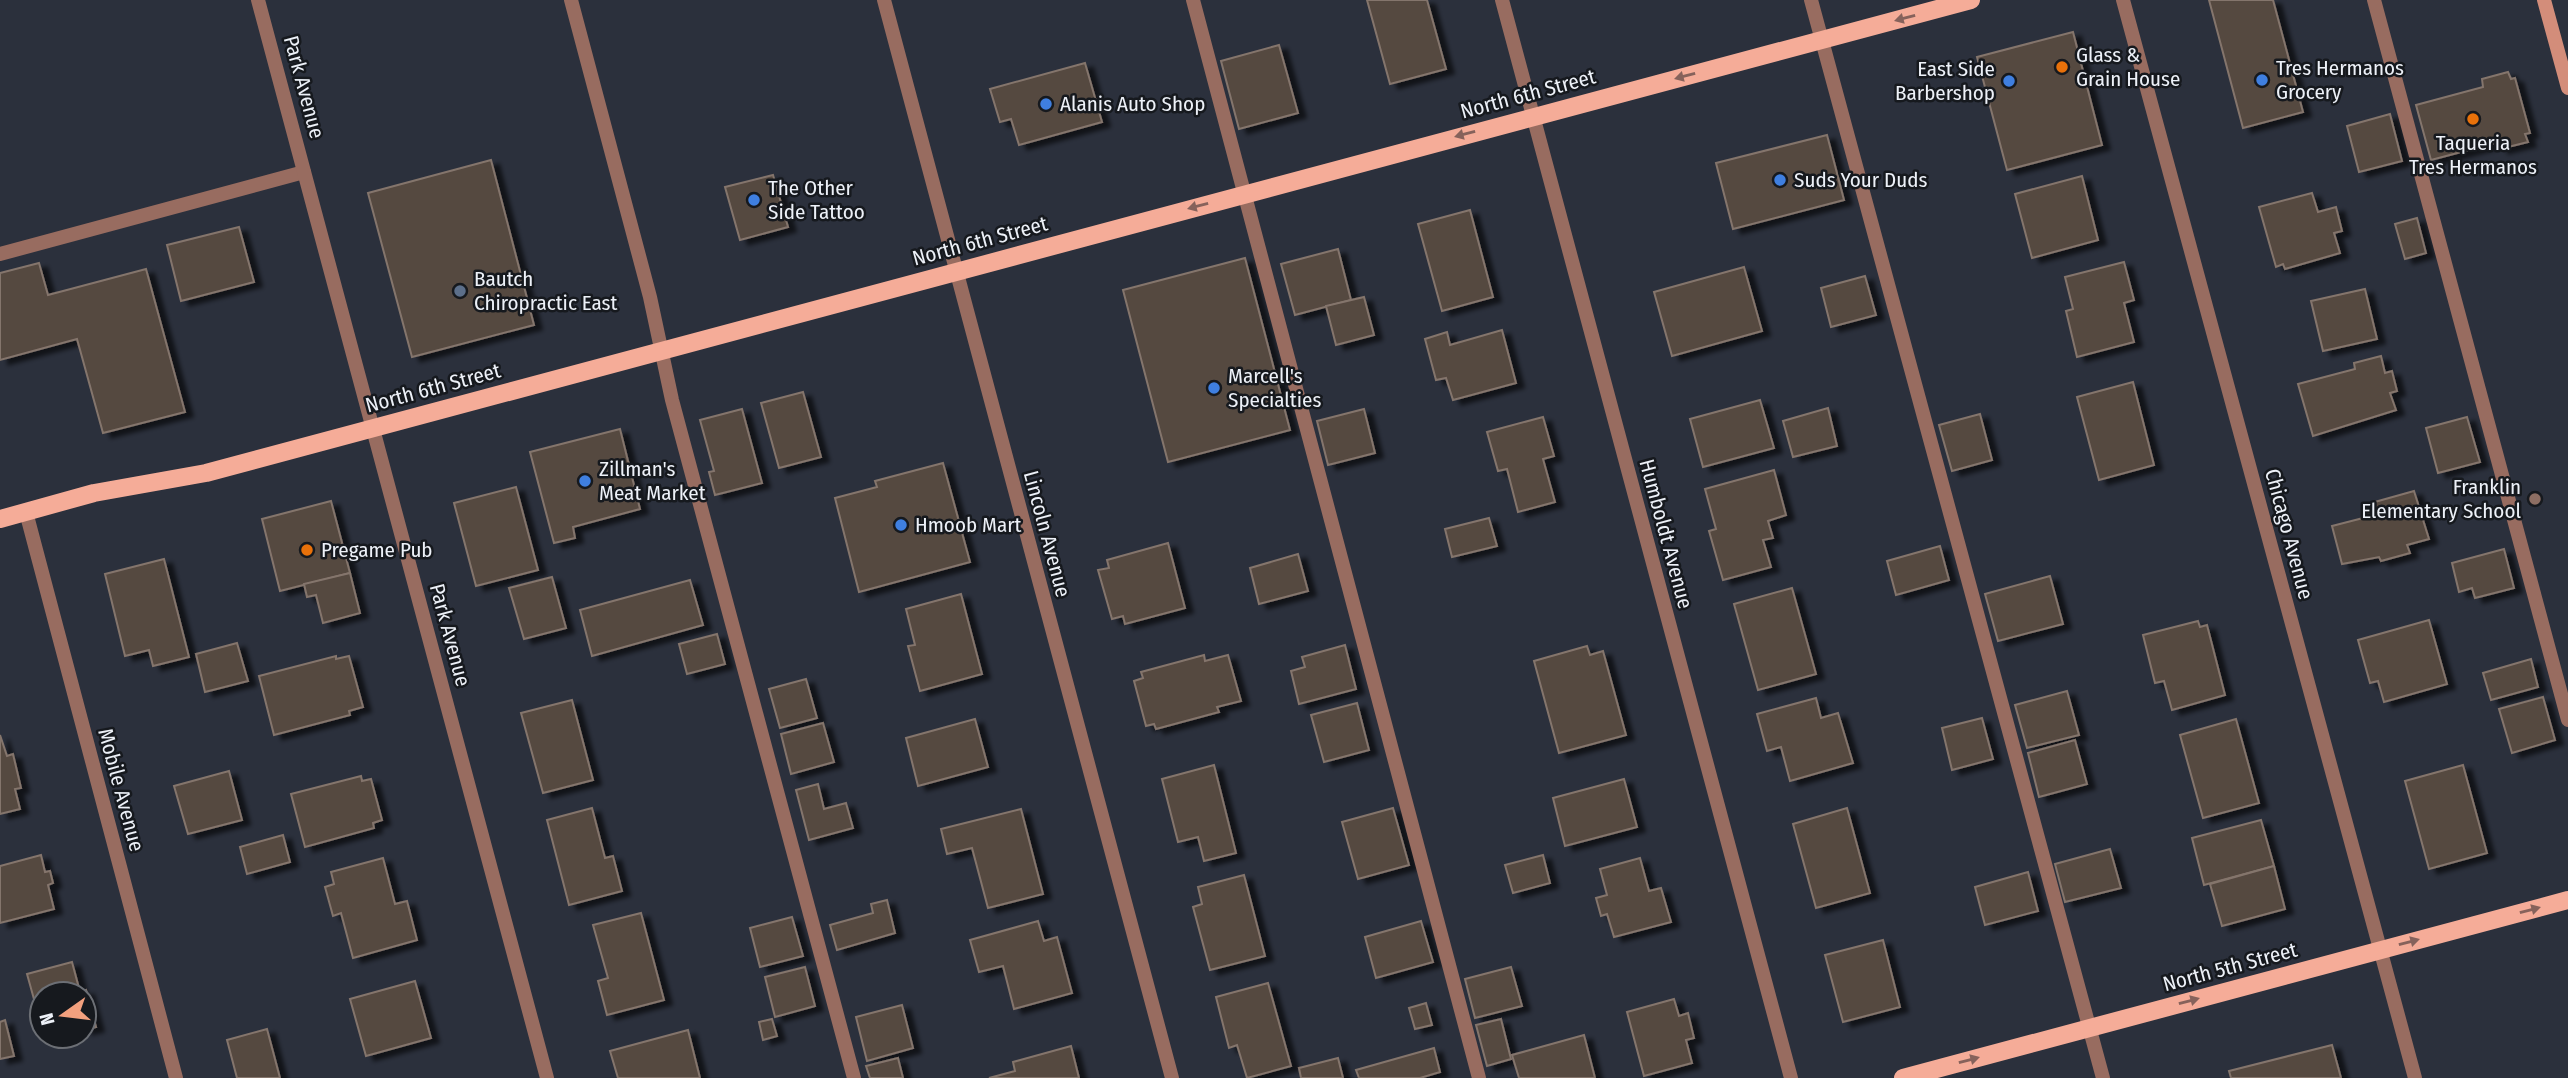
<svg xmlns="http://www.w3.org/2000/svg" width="2568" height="1078" viewBox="0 0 2568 1078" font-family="'Fira Sans Condensed',sans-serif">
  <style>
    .building { fill: #554840; stroke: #84756c; stroke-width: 2; filter: url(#shadow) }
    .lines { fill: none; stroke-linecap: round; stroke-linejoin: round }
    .lane { stroke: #986c60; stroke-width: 14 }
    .street { stroke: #986c60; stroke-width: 14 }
    .secondary { stroke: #d38d7a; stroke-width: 14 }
    .primary { stroke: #f5ac98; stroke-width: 18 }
    .oneway { fill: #86625b }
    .food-dot { fill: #e8710a; stroke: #16191e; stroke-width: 2.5 }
    .shop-dot { fill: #3f7fe0; stroke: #16191e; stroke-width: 2.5 }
    .service-dot { fill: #5c6f8a; stroke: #16191e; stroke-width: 2.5 }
    .education-dot { fill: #8d6e63; stroke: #16191e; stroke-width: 2.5 }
    .labels { text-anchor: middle; stroke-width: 5; stroke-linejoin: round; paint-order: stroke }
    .poi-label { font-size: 21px; fill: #edf1f8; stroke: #16191e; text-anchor: start }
    .street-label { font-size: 21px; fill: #edf1f8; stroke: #16191e }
  </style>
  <defs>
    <filter id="shadow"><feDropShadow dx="8" dy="4.5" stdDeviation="2" flood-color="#0009"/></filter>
  </defs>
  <rect width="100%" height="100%" fill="#2b303c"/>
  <!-- building -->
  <g class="building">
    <polygon points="1367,0 1427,0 1446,69 1390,84"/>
    <polygon points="2209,0 2273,0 2303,112 2243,128"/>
    <polygon points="2073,32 2102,145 2007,170 1977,57"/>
    <polygon points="1279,45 1298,113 1239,129 1221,61"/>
    <polygon points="1085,63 1102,122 1019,145 1011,119 1000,122 990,89"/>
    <polygon points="2508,72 2511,79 2515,78 2530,133 2525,134 2528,142 2500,149 2499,142 2431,160 2416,105 2483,87 2482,79"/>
    <polygon points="2390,114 2402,161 2359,172 2347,126"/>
    <polygon points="1827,135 1844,200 1733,229 1716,163"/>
    <polygon points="491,160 534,325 412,357 368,193"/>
    <polygon points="773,175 788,227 740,240 725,187"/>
    <polygon points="2082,176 2098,240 2032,258 2015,194"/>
    <polygon points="2312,193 2318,212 2336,207 2342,231 2334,233 2340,253 2285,269 2283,264 2276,267 2259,207"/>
    <polygon points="1470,210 1493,297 1442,311 1418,224"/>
    <polygon points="2417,218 2426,253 2405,259 2395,224"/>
    <polygon points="239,227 254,282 181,301 167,245"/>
    <polygon points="1338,249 1351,300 1295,315 1281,264"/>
    <polygon points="1245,258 1290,430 1168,462 1123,290"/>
    <polygon points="2124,262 2134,300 2124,303 2134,342 2077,357 2066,311 2073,309 2065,277"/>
    <polygon points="39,263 48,295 146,269 185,412 103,433 77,339 0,360 0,273"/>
    <polygon points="1744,267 1762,331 1672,356 1654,292"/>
    <polygon points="1865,276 1876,315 1831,327 1821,288"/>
    <polygon points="2365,289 2377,339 2323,351 2311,301"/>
    <polygon points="1364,297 1374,335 1336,345 1326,306"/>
    <polygon points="1502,330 1516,383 1453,400 1446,378 1436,380 1425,339 1447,332 1450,345"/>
    <polygon points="2381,356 2385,373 2392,371 2397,391 2390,393 2396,410 2313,436 2298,384 2355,369 2354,363"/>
    <polygon points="2133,382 2154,465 2099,480 2077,397"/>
    <polygon points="803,392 821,457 779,468 761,403"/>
    <polygon points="1760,400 1774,448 1703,467 1690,419"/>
    <polygon points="1828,408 1837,446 1793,457 1783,421"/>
    <polygon points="742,409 762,483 715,495 709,472 714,471 700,420"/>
    <polygon points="1364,409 1375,453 1328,465 1317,421"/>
    <polygon points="1980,414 1992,460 1952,471 1939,425"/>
    <polygon points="1543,417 1554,456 1543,459 1555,502 1518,512 1507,469 1498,471 1487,432"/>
    <polygon points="2467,417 2480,462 2438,473 2426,428"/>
    <polygon points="620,429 640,509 573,527 575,538 554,543 530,452"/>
    <polygon points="943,463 970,562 859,592 835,498 877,487 875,481"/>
    <polygon points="1774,470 1786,515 1768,521 1773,538 1763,540 1771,567 1723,580 1709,531 1716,529 1705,489"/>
    <polygon points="516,487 538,570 476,586 454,503"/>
    <polygon points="2414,491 2429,539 2407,545 2410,553 2381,561 2379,557 2342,564 2332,526 2367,517 2364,505"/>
    <polygon points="331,501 350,573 280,591 262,519"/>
    <polygon points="1489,518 1497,546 1452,557 1445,529"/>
    <polygon points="1168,543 1185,608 1125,624 1123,616 1112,619 1098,570 1109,568 1107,560"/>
    <polygon points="1940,546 1949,580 1896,595 1887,561"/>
    <polygon points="2504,549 2514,588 2475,598 2472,588 2459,592 2452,563"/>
    <polygon points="1298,554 1308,591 1259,604 1250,568"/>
    <polygon points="164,559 189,657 153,666 149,650 125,656 105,574"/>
    <polygon points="350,573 360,613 323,623 316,595 307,597 304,584"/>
    <polygon points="2050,576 2063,624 1998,641 1985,594"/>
    <polygon points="552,577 566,628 524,639 509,588"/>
    <polygon points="690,580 703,625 592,656 580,610"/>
    <polygon points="1792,588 1816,674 1758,690 1734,604"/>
    <polygon points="961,594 982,674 920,691 908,646 915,645 906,609"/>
    <polygon points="2429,620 2447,684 2384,702 2378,681 2370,683 2358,640"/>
    <polygon points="2198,621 2200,627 2207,625 2225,695 2172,710 2164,681 2155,683 2143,635"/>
    <polygon points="717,634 725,664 687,674 679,644"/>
    <polygon points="237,643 248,681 205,692 196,654"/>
    <polygon points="1345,645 1356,689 1299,704 1291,671 1305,667 1302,657"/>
    <polygon points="1587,646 1590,655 1603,651 1626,735 1559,753 1534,661"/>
    <polygon points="1204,655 1205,661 1228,655 1241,701 1217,707 1219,712 1156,729 1154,724 1146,726 1134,681 1143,678 1141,672"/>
    <polygon points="336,656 336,659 349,656 363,707 349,711 350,715 274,735 259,676"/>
    <polygon points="2531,659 2538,687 2491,700 2483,673"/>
    <polygon points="806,679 817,718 780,728 769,689"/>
    <polygon points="2067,691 2079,735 2027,748 2015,705"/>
    <polygon points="2543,697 2555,740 2512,753 2499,709"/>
    <polygon points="1816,698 1821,718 1838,713 1853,763 1790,781 1781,747 1767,751 1757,714"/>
    <polygon points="572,700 593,780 543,793 521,713"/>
    <polygon points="1357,703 1369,750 1324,762 1311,715"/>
    <polygon points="1982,718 1993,759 1952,770 1942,728"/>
    <polygon points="975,719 988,767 918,786 906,738"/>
    <polygon points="2236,719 2259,803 2203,818 2180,735"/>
    <polygon points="823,723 834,762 791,774 781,734"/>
    <polygon points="0,735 7,756 13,754 21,788 15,789 20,809 0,814"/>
    <polygon points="2075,740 2087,784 2039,797 2028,753"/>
    <polygon points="1214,765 1236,853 1204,861 1198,837 1178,842 1162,779"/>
    <polygon points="2463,765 2487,853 2429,869 2405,781"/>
    <polygon points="229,771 242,820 188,834 174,786"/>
    <polygon points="361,776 362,781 371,779 382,820 373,823 374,828 305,847 291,794"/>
    <polygon points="1624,779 1637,827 1565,846 1553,798"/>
    <polygon points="818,784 824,809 846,803 853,828 809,840 796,790"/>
    <polygon points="592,808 605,858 613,856 622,891 569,905 547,820"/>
    <polygon points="1393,808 1409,865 1358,879 1342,822"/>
    <polygon points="1847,808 1870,893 1816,908 1793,824"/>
    <polygon points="1021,809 1043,894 988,908 972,848 947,854 941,829"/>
    <polygon points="2261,820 2274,866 2204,885 2192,838"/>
    <polygon points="283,835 290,862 247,874 240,847"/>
    <polygon points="2110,849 2121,888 2065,902 2055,864"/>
    <polygon points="41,855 45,872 50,871 53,883 48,885 54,909 0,923 0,866"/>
    <polygon points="1543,855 1550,883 1513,893 1505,865"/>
    <polygon points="383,858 395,904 407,901 417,940 353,958 341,913 333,916 325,887 334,884 331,872"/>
    <polygon points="1640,858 1649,891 1661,888 1671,922 1614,937 1607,914 1601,916 1596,898 1607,895 1600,869"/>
    <polygon points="2274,866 2285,909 2222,926 2210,884"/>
    <polygon points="2028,872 2038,911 1985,925 1975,887"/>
    <polygon points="1244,875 1265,956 1210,970 1193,907 1202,904 1198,887"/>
    <polygon points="887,900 895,933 837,950 830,925 873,913 871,904"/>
    <polygon points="641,913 664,1000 607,1015 598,981 608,978 593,925"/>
    <polygon points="792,917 803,956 760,967 750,928"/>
    <polygon points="1038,921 1044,941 1057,937 1072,993 1014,1009 1003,966 979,972 970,940"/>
    <polygon points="1421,921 1433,962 1376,978 1365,937"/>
    <polygon points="1883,940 1900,1007 1843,1022 1825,955"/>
    <polygon points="72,962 80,992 86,990 96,1027 84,1030 84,994 42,994 42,1028 27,974"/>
    <polygon points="805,967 815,1006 775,1017 765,977"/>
    <polygon points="1511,967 1522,1006 1475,1018 1465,979"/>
    <polygon points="415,981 431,1038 366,1056 350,999"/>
    <polygon points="1268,983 1291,1066 1247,1078 1237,1045 1229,1048 1216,997"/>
    <polygon points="1674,999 1679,1016 1688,1013 1694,1038 1686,1040 1692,1063 1644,1076 1627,1012"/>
    <polygon points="1426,1003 1432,1025 1415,1029 1409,1008"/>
    <polygon points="902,1005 913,1048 867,1061 856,1017"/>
    <polygon points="772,1019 777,1036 763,1040 759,1022"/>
    <polygon points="1501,1019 1511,1059 1487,1066 1476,1025"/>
    <polygon points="5,1020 14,1056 0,1059 0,1022"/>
    <polygon points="267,1029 280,1078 237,1078 227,1040"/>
    <polygon points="688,1030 700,1078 618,1078 610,1051"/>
    <polygon points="1584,1035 1595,1078 1519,1078 1512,1055"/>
    <polygon points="2332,1045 2341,1078 2231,1078 2229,1071"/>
    <polygon points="1071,1046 1079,1078 989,1078 1015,1071 1013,1062"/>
    <polygon points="1434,1048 1440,1072 1420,1078 1359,1078 1356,1070"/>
    <polygon points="898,1058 903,1078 870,1078 866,1066"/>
    <polygon points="1338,1058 1343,1078 1301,1078 1299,1068"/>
  </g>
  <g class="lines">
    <!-- lane -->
    <g class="lane">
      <polyline points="571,0 650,297 672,400 854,1078"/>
      <polyline points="1193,0 1479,1078"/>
      <polyline points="1811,0 2103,1078"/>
      <polyline points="2374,0 2568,720"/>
      <polyline points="0,254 304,172"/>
    </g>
    <!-- street -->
    <g class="street">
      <polyline points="258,0 547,1078"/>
      <polyline points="884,0 1172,1078"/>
      <polyline points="1502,0 1791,1078"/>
      <polyline points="2123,0 2415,1078"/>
      <polyline points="26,512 176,1078"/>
    </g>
    <!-- secondary -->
    <polyline class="secondary" points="2544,0 2568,88"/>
    <!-- primary -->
    <g class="primary">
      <polyline points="0,519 94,493 206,473 1971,0"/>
      <polyline points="1903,1078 2568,900"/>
    </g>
  </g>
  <!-- one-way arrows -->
  <defs><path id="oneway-solid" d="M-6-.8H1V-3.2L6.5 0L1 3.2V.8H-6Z" transform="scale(1.75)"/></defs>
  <g class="oneway">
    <use href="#oneway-solid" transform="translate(1905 18) rotate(165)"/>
    <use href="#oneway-solid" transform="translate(1685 76) rotate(165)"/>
    <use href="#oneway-solid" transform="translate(1465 134) rotate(165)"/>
    <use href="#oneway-solid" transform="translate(1198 206) rotate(165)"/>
    <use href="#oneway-solid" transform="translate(2530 910) rotate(-15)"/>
    <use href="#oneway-solid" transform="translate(2409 942) rotate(-15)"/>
    <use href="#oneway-solid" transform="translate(2189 1001) rotate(-15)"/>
    <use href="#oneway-solid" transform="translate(1969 1060) rotate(-15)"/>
  </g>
  <!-- markers -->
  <g class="food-dot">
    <circle cx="2062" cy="67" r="7"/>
    <circle cx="2473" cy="119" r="7"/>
    <circle cx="307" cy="550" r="7"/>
  </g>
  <g class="shop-dot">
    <circle cx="2262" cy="80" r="7"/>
    <circle cx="2009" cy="81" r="7"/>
    <circle cx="1046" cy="104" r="7"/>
    <circle cx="1780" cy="180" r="7"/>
    <circle cx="754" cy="200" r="7"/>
    <circle cx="1214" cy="388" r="7"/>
    <circle cx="585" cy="481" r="7"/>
    <circle cx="901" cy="525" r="7"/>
  </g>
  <circle class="service-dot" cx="460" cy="291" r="7"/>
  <circle class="education-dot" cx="2535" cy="499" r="7"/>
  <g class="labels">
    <!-- poi labels -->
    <g class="poi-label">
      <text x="2076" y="62">Glass &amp;<tspan x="2076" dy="24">Grain House</tspan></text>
      <text x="2276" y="75">Tres Hermanos<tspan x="2276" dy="24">Grocery</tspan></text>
      <text x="1995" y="76" text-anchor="end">East Side<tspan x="1995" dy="24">Barbershop</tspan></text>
      <text x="1060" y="111">Alanis Auto Shop</text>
      <text x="2473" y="150" text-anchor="middle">Taqueria<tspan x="2473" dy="24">Tres Hermanos</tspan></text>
      <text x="1794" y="187">Suds Your Duds</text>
      <text x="768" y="195">The Other<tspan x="768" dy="24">Side Tattoo</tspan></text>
      <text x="474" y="286">Bautch<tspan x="474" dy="24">Chiropractic East</tspan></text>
      <text x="1228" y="383">Marcell's<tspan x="1228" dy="24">Specialties</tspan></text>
      <text x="599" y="476">Zillman's<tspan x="599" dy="24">Meat Market</tspan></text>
      <text x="2521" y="494" text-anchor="end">Franklin<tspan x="2521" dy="24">Elementary School</tspan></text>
      <text x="915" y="532">Hmoob Mart</text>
      <text x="321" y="557">Pregame Pub</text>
    </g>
    <!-- street labels -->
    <g class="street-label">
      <text transform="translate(304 87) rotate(75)" y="7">Park Avenue</text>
      <text transform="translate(1528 94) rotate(-15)" y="7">North 6th Street</text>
      <text transform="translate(980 241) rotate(-15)" y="7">North 6th Street</text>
      <text transform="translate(433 388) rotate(-15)" y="7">North 6th Street</text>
      <text transform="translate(1047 534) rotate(75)" y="7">Lincoln Avenue</text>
      <text transform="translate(1666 534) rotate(75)" y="7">Humboldt Avenue</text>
      <text transform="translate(2289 534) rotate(75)" y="7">Chicago Avenue</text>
      <text transform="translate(450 635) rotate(75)" y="7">Park Avenue</text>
      <text transform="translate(121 790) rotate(75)" y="7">Mobile Avenue</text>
      <text transform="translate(2230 967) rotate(-15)" y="7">North 5th Street</text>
    </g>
  </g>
  <!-- north arrow -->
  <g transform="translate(63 1015) rotate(256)"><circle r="33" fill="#16191e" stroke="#6c6f75" stroke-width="2"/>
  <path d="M0-5L12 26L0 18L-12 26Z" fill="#f2a07e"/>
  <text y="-10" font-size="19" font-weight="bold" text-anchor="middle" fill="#edf1f8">N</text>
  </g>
</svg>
